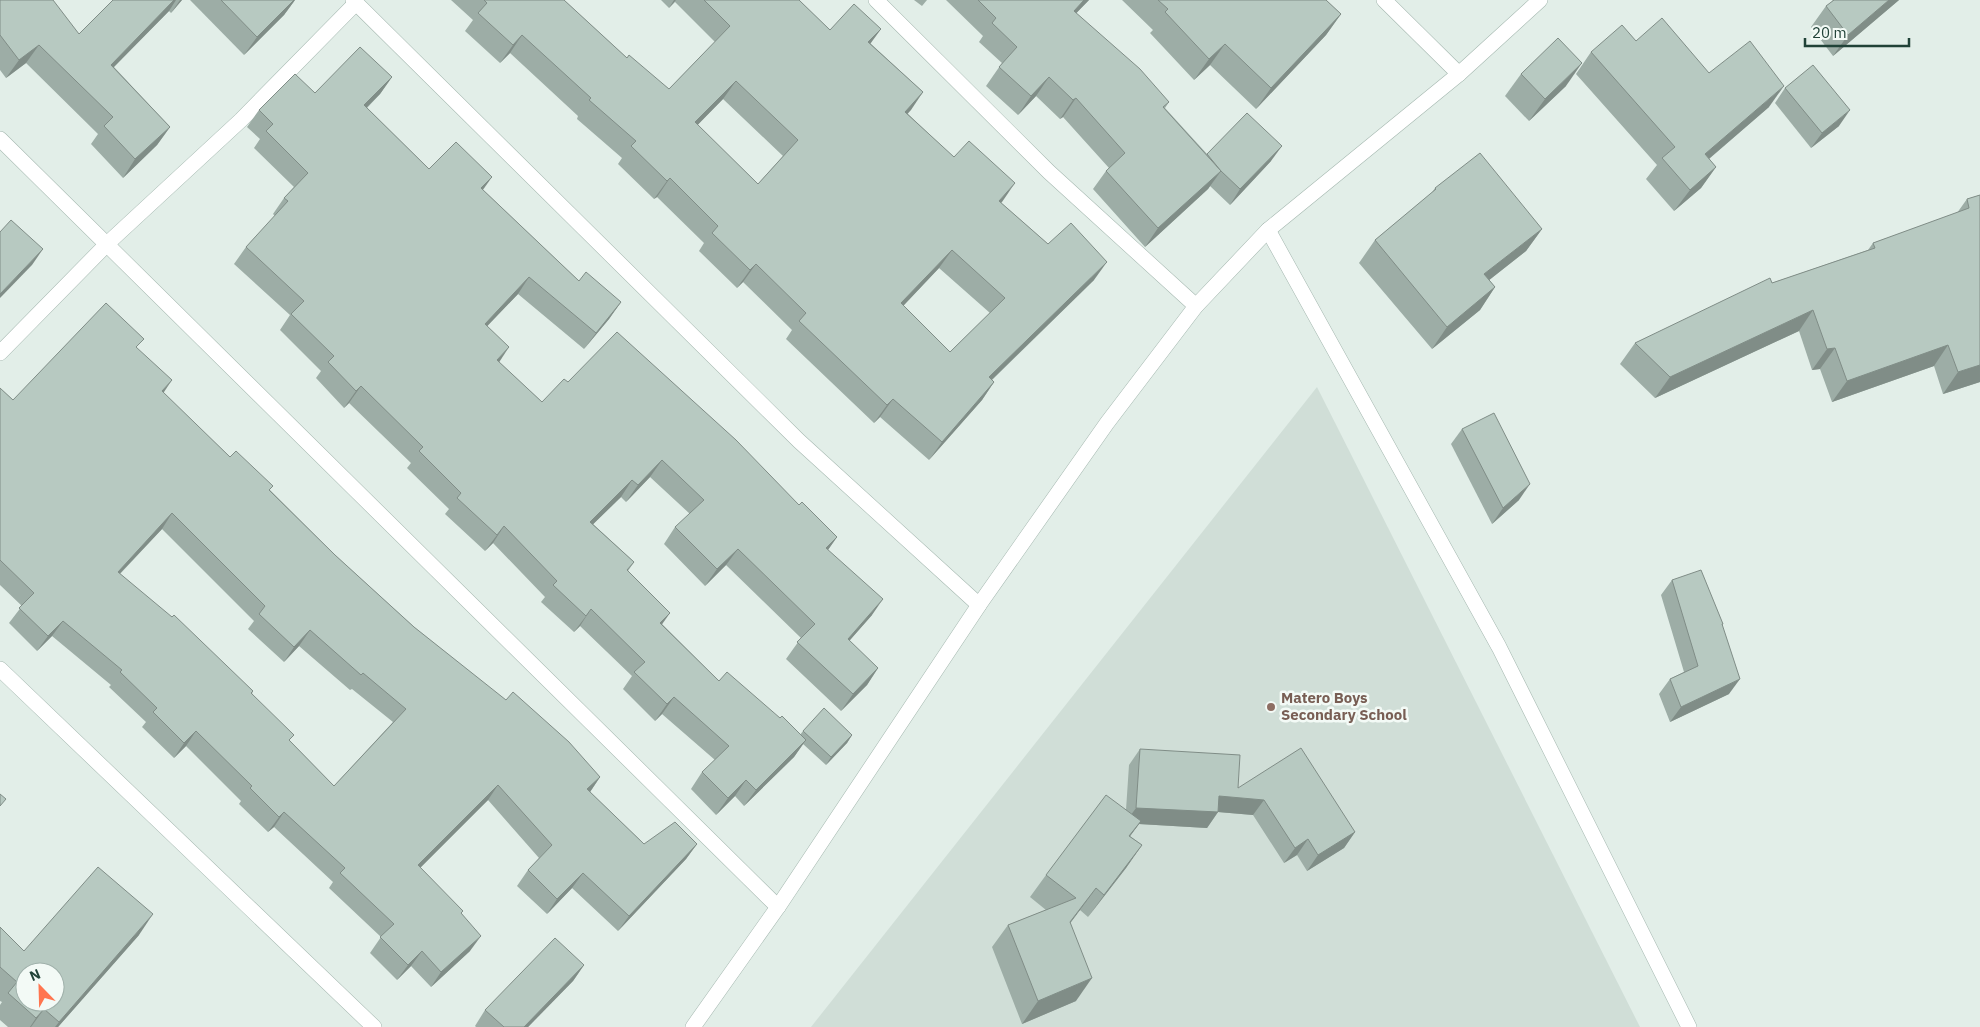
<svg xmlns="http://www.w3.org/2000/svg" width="1980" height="1027" viewBox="0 0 1980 1027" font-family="'IBM Plex Sans',sans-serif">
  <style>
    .built { fill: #d0ded7 }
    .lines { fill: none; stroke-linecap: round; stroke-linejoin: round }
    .street-casing { stroke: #a4b7af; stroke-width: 16 }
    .street { stroke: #fff; stroke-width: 15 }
    .wall { fill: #9dada6; fill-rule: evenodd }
    .shaded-wall { fill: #808d87 }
    .building { fill: #b7c9c1; stroke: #808d87; fill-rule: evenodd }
    .education-dot { fill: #8d6e63; stroke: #f3faf6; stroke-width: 2 }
    .labels { text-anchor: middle; stroke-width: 5; stroke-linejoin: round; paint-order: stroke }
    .education-label { font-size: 15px; font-weight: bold; fill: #785e54; stroke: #f3faf6; text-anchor: start }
  </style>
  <rect width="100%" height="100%" fill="#e2eee8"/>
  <!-- built -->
  <polygon class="built" points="1317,387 1640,1027 811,1027"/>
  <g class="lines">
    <!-- street casing -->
    <g class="street-casing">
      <g id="street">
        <polyline points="353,0 799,441 979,605"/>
        <polyline points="876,0 1049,172 1196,306"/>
        <polyline points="1384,0 1459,74"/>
        <polyline points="0,139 778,907"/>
        <polyline points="1268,230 1499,647 1689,1027"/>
        <polyline points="0,353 108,243 241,120 356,3"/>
        <polyline points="0,669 374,1027"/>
        <polyline points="693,1027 778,907 979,605 1107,423 1196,306 1268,230 1459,74 1540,0"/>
      </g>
    </g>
    <!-- street -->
    <use href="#street" class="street"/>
  </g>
  <!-- wall -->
  <g class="wall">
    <polygon points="0,0 79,34 113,0 182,0 171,13 169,11 114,67 170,127 157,145 123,178 91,144 98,134 26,63 6,78 0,70"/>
    <polygon points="190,0 295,0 284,15 244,55"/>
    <path d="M451,0H564L627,58L669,89L715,42L675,2L669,8L661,0H799L830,30L881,29L870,43L923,92L907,113L1001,203L1048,244L1094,280L992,380L994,382L982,400L929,460L880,417L874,423L786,339L792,330L743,282L737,288L699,251L704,243L657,197L654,199L618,164L622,158L577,119L578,116L510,53L500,63L465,31L473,20ZM723,99L783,156L758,184L697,125ZM939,268L990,313L950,352L903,306Z"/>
    <polygon points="914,0 927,0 922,6"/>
    <polygon points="946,0 1089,0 1076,13 1169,102 1165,108 1207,154 1271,161 1230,205 1210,186 1208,189 1145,247 1093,189 1106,171 1109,168 1063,117 1060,119 1036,96 1018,115 986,86 1002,63 979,42 983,36"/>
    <polygon points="1122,0 1326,0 1341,14 1326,35 1256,109 1210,65 1194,80 1150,33 1153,30"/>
    <polygon points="1832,0 1899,0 1833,56 1811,27 1826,6 1833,1"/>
    <polygon points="1636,41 1709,73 1769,107 1709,159 1716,167 1701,188 1674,211 1646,179 1657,165 1576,74 1591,52"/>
    <polygon points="1521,74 1566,86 1529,121 1505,96"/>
    <polygon points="392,77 380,94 367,108 429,169 483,190 579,281 621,302 609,319 584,349 518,294 487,326 499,362 542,402 568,382 799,505 837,537 828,550 872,615 849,641 878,668 867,685 841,711 786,659 801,638 726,565 705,586 664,544 675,527 690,514 650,477 626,502 621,497 593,524 634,562 628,571 662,624 719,681 780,718 800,735 803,731 852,735 847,743 826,765 803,744 794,757 744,806 735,796 716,815 691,789 702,772 715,760 662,714 655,721 623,689 632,676 580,626 574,632 541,602 545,597 493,543 485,551 445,514 449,509 407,468 411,463 349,403 344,408 316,378 321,371 280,330 290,315 234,264 246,247 275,216 273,214 284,198 294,187 254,148 260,139 247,127 259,110 315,93"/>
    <polygon points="1785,88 1839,126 1811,148 1775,103"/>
    <polygon points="1435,188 1542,229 1526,251 1489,280 1495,287 1480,310 1432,349 1359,263 1375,240 1431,194"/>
    <polygon points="1980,195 1980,382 1943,394 1934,366 1832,402 1820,369 1812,370 1799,331 1655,398 1620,364 1635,343 1772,283 1868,250 1873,243 1957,213 1967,199"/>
    <path d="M137,348L163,393L230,457L270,490L335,555L414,627L600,777L590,792L644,844H697L686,859L618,931L572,888L547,914L517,886L528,870L539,858L488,800L420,868L461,914L470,951L431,987L411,966L397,980L370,953L381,937L329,888L333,882L274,827L268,832L239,804L241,801L186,746L174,758L142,727L146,722L109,687L111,685L52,636L37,651L9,623L22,606L0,585V388L13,400ZM162,529L254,621L248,629L284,662L299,646L350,690L352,689L393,722L334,786L290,741L252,694L253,691L120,574Z"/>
    <polygon points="1462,429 1519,500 1492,524 1451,444"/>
    <polygon points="1672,580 1723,624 1722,626 1729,694 1670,722 1659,694 1670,679 1684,672 1661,595"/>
    <polygon points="1140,749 1238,788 1355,832 1344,848 1307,871 1297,855 1284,863 1253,815 1218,812 1207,828 1139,824 1130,836 1142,845 1126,868 1088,917 1080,910 1070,923 1076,1001 1022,1024 992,947 1008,925 1046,910 1030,897 1046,875 1126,810 1129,765"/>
    <polygon points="0,927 24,951 139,935 58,1027 8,1027 0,1020 0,1005 2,1002 0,1001"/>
    <polygon points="584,965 573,981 528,1027 476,1027 475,1026 485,1010"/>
  </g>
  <!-- shaded-wall -->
  <g class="shaded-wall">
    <polygon points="174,0 176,0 169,11 98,83 111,65"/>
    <polygon points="180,0 182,0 171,13"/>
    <polygon points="294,0 295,0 284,15 244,55 257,37"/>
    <polygon points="674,0 676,0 669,8"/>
    <polygon points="1084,0 1089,0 1061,29 1074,11"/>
    <polygon points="1889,0 1899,0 1833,56 1848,35"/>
    <polygon points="1341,14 1326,35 1256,109 1271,88"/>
    <polygon points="881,29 868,47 868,42"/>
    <polygon points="522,35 510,53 500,63 513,45"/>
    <polygon points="1225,44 1210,65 1194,80 1209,59"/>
    <polygon points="39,45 26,63 6,78 19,60"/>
    <polygon points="1582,63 1566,86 1529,121 1545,99"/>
    <polygon points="392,77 380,94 352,122 364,105"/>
    <polygon points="1049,77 1036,96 1018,115 1031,96"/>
    <polygon points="736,81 723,99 682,141 695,122"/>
    <polygon points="1784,86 1769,107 1690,175 1705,154"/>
    <polygon points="923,92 911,110 893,130 905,112"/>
    <polygon points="1076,98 1063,117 1060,119 1073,100"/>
    <polygon points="1850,110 1839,126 1811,148 1822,133"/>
    <polygon points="170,127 157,145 123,178 135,159"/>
    <polygon points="1282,146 1271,161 1230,205 1240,189"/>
    <polygon points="1716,167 1701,188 1674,211 1690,190"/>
    <polygon points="1221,171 1208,189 1145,247 1158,228"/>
    <polygon points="492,177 480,194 481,188"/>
    <polygon points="670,178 657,197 654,199 667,181"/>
    <polygon points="1015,183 1002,202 986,219 999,201"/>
    <polygon points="1542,229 1526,251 1469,296 1484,274"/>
    <polygon points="43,249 32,265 0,298 0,294"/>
    <polygon points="952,250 939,268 888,322 901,303"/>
    <polygon points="1107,262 1094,280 976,395 989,377"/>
    <polygon points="756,264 743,282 737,288 750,270"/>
    <polygon points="529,277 518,294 473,341 485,324"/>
    <polygon points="1495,287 1480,310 1432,349 1447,327"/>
    <polygon points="621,302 609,319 584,349 596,333"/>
    <polygon points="1813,310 1799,331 1655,398 1670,377"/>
    <polygon points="1948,345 1934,366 1832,402 1847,381"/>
    <polygon points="509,347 498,364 497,360"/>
    <polygon points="1835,348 1820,369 1812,370 1827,349"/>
    <polygon points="1980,365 1980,382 1943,394 1958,372"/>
    <polygon points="172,380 162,395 162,391"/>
    <polygon points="994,382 982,400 929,460 942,442"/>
    <polygon points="361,386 349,403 344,408 356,391"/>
    <polygon points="893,399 880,417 874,423 887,405"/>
    <polygon points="662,460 650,477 626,502 638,485"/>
    <polygon points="632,480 621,497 578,539 590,522"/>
    <polygon points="1530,484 1519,500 1492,524 1503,508"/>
    <polygon points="172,513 162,529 107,587 118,572"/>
    <polygon points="504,526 493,543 485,551 497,535"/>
    <polygon points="837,537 825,554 826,548"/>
    <polygon points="738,549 726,565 705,586 717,569"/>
    <polygon points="883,599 872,615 836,656 848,639"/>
    <polygon points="591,609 580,626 574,632 586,616"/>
    <polygon points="670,613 658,630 660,623"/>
    <polygon points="63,621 52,636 37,651 48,636"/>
    <polygon points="310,630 299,646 284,662 294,647"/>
    <polygon points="878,668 867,685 841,711 853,694"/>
    <polygon points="1740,679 1729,694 1670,722 1681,707"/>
    <polygon points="674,697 662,714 655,721 667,704"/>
    <polygon points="196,731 186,746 174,758 184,743"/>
    <polygon points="852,735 847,743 826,765 831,757"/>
    <polygon points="806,740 794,757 744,806 756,790"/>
    <polygon points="600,777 590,792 587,789"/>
    <polygon points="746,780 735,796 716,815 728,798"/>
    <polygon points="498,785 488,800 407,881 418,865"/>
    <polygon points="1219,796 1264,800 1253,815 1218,812 1207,828 1139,824 1125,843 1125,823 1136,808"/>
    <polygon points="284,812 274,827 268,832 279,817"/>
    <polygon points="1355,832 1344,848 1307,871 1318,855"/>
    <polygon points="1308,839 1297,855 1284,863 1295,848"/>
    <polygon points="697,844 686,859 618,931 629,916"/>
    <polygon points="1142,845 1126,868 1088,917 1104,895"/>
    <polygon points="583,873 572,888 547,914 557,899"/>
    <polygon points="1096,888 1080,910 1054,945 1070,922"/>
    <polygon points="153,914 139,935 58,1027 55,1027 59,1022"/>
    <polygon points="481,936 470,951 431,987 441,972"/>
    <polygon points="422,951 411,966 397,980 408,965"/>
    <polygon points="584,965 573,981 528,1027 524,1027"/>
    <polygon points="1092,978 1076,1001 1022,1024 1038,1001"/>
    <polygon points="44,1009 31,1027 30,1027 36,1018"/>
  </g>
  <!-- building -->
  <g class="building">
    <polygon points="0,0 53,0 79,34 113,0 174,0 111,65 170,127 135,159 104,126 113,117 39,45 19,60 0,35"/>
    <polygon points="221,0 294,0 257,37"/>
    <path d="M484,0H564L627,58L629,55L669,89L730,26L704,0H799L830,30L854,4L881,29L868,42L923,92L905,112L954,157L969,141L1015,183L999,201L1048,244L1071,223L1107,262L989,377L994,382L942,442L893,399L887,405L799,321L806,313L756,264L750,270L712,233L718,226L670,178L667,181L631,146L636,141L589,100L591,98L522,35L513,45L478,13L487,3ZM736,81L798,140L758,184L695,122ZM952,250L1005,298L950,352L901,303Z"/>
    <polygon points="978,0 1084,0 1074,11 1140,69 1169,102 1163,107 1221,171 1158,228 1106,171 1125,153 1076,98 1073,100 1049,77 1031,96 999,67 1017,47 992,23 996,18"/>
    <polygon points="1158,0 1326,0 1341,14 1271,88 1225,44 1209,59 1165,12 1168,9"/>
    <polygon points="1834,0 1889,0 1848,35 1826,6"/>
    <polygon points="1662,18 1709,73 1750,41 1784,86 1705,154 1716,167 1690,190 1662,158 1675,147 1591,52 1622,25 1636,41"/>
    <polygon points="1558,38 1582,63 1545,99 1521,74"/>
    <polygon points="360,47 392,77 364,105 429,169 456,142 492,177 481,188 579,281 586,272 621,302 596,333 529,277 485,324 509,347 497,360 542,402 564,379 568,382 617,332 736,440 799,505 802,502 837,537 826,548 883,599 848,639 878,668 853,694 797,642 815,624 738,549 717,569 675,527 704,500 662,460 638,485 632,480 590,522 634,562 627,570 670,613 660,623 719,681 727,672 780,718 782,716 806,740 756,790 746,780 728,798 702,772 729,746 674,697 667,704 634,672 645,662 591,609 586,616 553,585 557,581 504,526 497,535 457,498 461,493 419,451 423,447 361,386 356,391 328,362 334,356 291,314 304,301 246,247 288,201 284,198 308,173 266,131 273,124 259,110 295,74 315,93"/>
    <polygon points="1813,65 1850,110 1822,133 1785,88"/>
    <polygon points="1247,113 1282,146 1240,189 1221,171 1207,154"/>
    <polygon points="1480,153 1542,229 1484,274 1495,287 1447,327 1375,240 1436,189 1435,188"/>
    <polygon points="1980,195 1980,365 1958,372 1948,345 1847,381 1835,348 1827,349 1813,310 1670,377 1635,343 1770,278 1772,283 1875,248 1873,243 1969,208 1967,199"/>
    <polygon points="11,220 43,249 0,294 0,232"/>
    <path d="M106,303L144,339L136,347L172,380L162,391L230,457L236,451L273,486L269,490L335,555L414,627L506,700L513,692L569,742L600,777L587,789L644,844L675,822L697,844L629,916L583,873L557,899L528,870L552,845L498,785L418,865L463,911L461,913L481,936L441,972L422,951L408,965L380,937L394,924L340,873L345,868L284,812L279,817L250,788L252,786L196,731L184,743L153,712L157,708L120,672L122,670L63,621L48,636L19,608L34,593L0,560V388L13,400ZM172,513L265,606L259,614L294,647L310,630L361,675L363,673L406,709L334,786L289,740L294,735L251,693L253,691L174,615L172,617L118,572Z"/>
    <polygon points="1494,413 1530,484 1503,508 1462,429"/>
    <polygon points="1701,570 1723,624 1722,624 1740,679 1681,707 1670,679 1698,666 1672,580"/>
    <polygon points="824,708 852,735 831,757 803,731"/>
    <polygon points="1301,748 1355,832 1318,855 1308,839 1295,848 1264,800 1219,796 1218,812 1136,808 1140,749 1240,755 1238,788"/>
    <polygon points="0,794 6,799 0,806"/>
    <polygon points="1106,795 1141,821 1129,836 1142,845 1104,895 1096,888 1070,922 1092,978 1038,1001 1008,925 1076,898 1046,875"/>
    <path d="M98,867L153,914L59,1022L44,1009L36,1018L8,993L17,982L0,967V927L24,951ZM25,972H55V1002H25Z"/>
    <polygon points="555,938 584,965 524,1027 504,1027 485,1010"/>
  </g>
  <!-- markers -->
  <circle class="education-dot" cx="1271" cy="707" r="5"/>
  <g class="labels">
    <!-- education labels -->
    <g class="education-label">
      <text x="1281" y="703">Matero Boys<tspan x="1281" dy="17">Secondary School</tspan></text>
    </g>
  </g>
  <!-- north arrow -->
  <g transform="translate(40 987) rotate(337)"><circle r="24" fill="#f3faf6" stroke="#9fb0aa"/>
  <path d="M0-4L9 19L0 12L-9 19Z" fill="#ff754f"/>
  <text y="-8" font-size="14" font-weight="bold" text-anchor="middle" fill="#204237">N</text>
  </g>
  <!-- scale -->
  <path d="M1805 38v8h104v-8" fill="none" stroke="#204237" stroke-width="2.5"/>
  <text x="1812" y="38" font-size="15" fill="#204237" stroke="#f3faf6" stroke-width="4" paint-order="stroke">20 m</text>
</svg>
